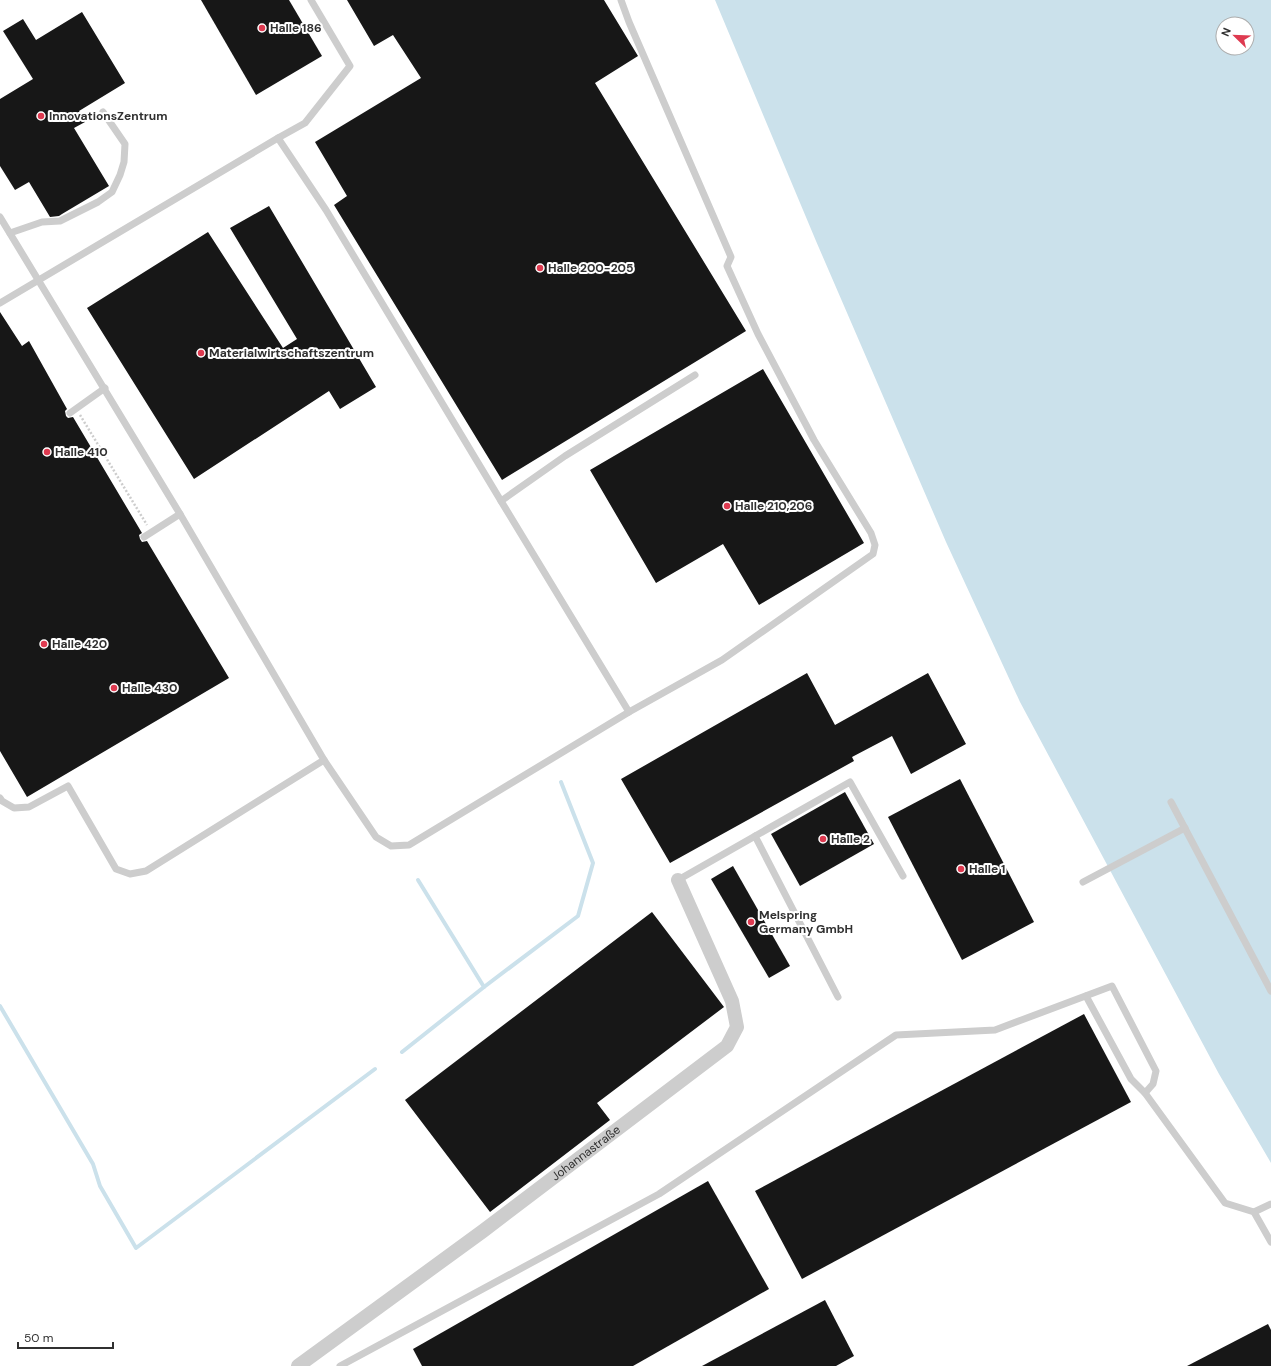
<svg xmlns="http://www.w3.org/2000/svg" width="1271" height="1366" viewBox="0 0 1271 1366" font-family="'DM Sans',sans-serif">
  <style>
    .water { fill: #cbe1eb; fill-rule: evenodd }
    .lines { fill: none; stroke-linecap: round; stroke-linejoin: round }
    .stream { stroke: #cbe1eb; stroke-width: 4 }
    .building { fill: #171717 }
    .path { stroke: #cdcdcd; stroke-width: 2.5; stroke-dasharray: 2 2; stroke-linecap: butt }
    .service { stroke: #cdcdcd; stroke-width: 7 }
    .minor { stroke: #cdcdcd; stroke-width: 14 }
    .service-bridge { stroke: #cdcdcd; stroke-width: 7 }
    .poi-dot { fill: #de3a50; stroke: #fff; stroke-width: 1.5 }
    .labels { text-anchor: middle; stroke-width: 4; stroke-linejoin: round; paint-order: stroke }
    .poi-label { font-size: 12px; font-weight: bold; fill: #303030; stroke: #fff; text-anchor: start }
    .street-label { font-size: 12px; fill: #303030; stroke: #fff }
  </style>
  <rect width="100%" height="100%" fill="#fff"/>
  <!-- water -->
  <path class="water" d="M715,0H1271V1163L1219,1074L1020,702L946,542L816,241ZM1223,24H1247V48H1223Z"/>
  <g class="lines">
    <!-- stream -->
    <g class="stream">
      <polyline points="418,880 484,987"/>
      <polyline points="0,1006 93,1164 100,1186 136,1248 375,1069"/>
      <polyline points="402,1052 484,987 578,916 593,863 561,782"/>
    </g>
  </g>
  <!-- building -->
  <g class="building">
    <polygon points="201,0 289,0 322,56 256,95"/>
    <polygon points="347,0 604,0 638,56 595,83 746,331 502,480 334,205 347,196 315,142 421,78 393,35 374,46"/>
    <polygon points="82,12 125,83 79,111 85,122 74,128 109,186 62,214 59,216 50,217 29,182 15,190 0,166 0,99 33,79 3,31 23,19 36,40"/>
    <polygon points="269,206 376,387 340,409 329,391 194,479 87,308 208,232 283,348 297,339 230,228"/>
    <polygon points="0,312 22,346 29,341 67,409 65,411 66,416 68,418 73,417 142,533 139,535 140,539 142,542 147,541 229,678 27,797 0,751"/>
    <polygon points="763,369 864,543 759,605 723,544 656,583 590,470"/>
    <polygon points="807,673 835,725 928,673 966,744 911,774 892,736 852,757 854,761 670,863 621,779"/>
    <polygon points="960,779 1034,922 962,960 888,817"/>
    <polygon points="845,792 874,844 800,886 771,834"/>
    <polygon points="733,866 790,966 769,978 711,879"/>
    <polygon points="652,912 724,1007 597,1103 610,1120 490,1212 405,1100"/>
    <polygon points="1084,1014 1131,1102 802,1279 755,1191"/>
    <polygon points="708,1181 769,1289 633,1366 422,1366 413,1349"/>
    <polygon points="825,1300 854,1356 836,1366 702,1366"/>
    <polygon points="1268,1324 1271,1330 1271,1366 1187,1366"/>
  </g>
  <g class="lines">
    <!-- path -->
    <polyline class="path" points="80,415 147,525"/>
    <!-- service -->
    <g class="service">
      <polyline points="621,0 629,22 731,257 727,266 758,334 814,440 871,533 875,545 873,554 722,660 629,712 501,501 565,456 695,375"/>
      <polyline points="278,138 305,123 350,66 311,0"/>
      <polyline points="0,217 180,514 324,760 146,871 130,874 116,869 68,786 29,807 14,808 2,801 0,798"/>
      <polyline points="10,233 42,222 60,221 98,202 112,192 120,175 124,162 125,144 103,112"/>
      <polyline points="0,303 278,138 326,210 501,501"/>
      <polyline points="70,413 105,388"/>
      <polyline points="144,537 180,514"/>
      <polyline points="324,760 376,837 391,846 409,845 629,712"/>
      <polyline points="1171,802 1271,991"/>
      <polyline points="755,836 838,997"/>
      <polyline points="678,880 850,782 903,876"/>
      <polyline points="1083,882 1185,828"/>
      <polyline points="1086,996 1131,1079 1145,1093 1225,1203 1254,1212 1271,1242"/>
      <polyline points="340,1366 659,1194 896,1035 995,1030 1112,986 1156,1071 1153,1084 1145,1093"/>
    </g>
    <!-- minor -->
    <path class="minor" id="s1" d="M298,1366L483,1231L727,1046L737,1027L732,1001L678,880"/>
    <!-- service-bridge -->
    <polyline class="service-bridge" points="1254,1212 1271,1204"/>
  </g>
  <!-- markers -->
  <g class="poi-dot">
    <circle cx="262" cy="28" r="4"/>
    <circle cx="41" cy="116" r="4"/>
    <circle cx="540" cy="268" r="4"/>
    <circle cx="201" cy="353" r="4"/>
    <circle cx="47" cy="452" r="4"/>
    <circle cx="727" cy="506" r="4"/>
    <circle cx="44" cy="644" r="4"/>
    <circle cx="114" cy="688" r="4"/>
    <circle cx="823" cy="839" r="4"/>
    <circle cx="961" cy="869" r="4"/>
    <circle cx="751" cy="922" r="4"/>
  </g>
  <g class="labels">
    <!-- poi labels -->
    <g class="poi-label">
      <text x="270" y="32">Halle 186</text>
      <text x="49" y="120">InnovationsZentrum</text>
      <text x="548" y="272">Halle 200-205</text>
      <text x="209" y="357">Materialwirtschaftszentrum</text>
      <text x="55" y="456">Halle 410</text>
      <text x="735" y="510">Halle 210,206</text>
      <text x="52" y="648">Halle 420</text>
      <text x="122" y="692">Halle 430</text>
      <text x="831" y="843">Halle 2</text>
      <text x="969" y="873">Halle 1</text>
      <text x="759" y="919">Melspring<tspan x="759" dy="14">Germany GmbH</tspan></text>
    </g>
    <!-- street labels -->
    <g class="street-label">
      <text dy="4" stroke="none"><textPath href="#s1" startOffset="358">Johannastraße</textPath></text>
    </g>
  </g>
  <!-- north arrow -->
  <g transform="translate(1235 36) rotate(293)"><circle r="19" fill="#ffffff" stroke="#acacac"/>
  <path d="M0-3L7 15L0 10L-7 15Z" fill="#de3a50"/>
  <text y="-6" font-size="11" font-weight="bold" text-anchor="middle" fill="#303030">N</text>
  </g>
  <!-- scale -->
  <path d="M18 1342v6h95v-6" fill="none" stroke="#303030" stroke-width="2"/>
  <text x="24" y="1342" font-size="12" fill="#303030" stroke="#ffffff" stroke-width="3" paint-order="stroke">50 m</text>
</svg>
